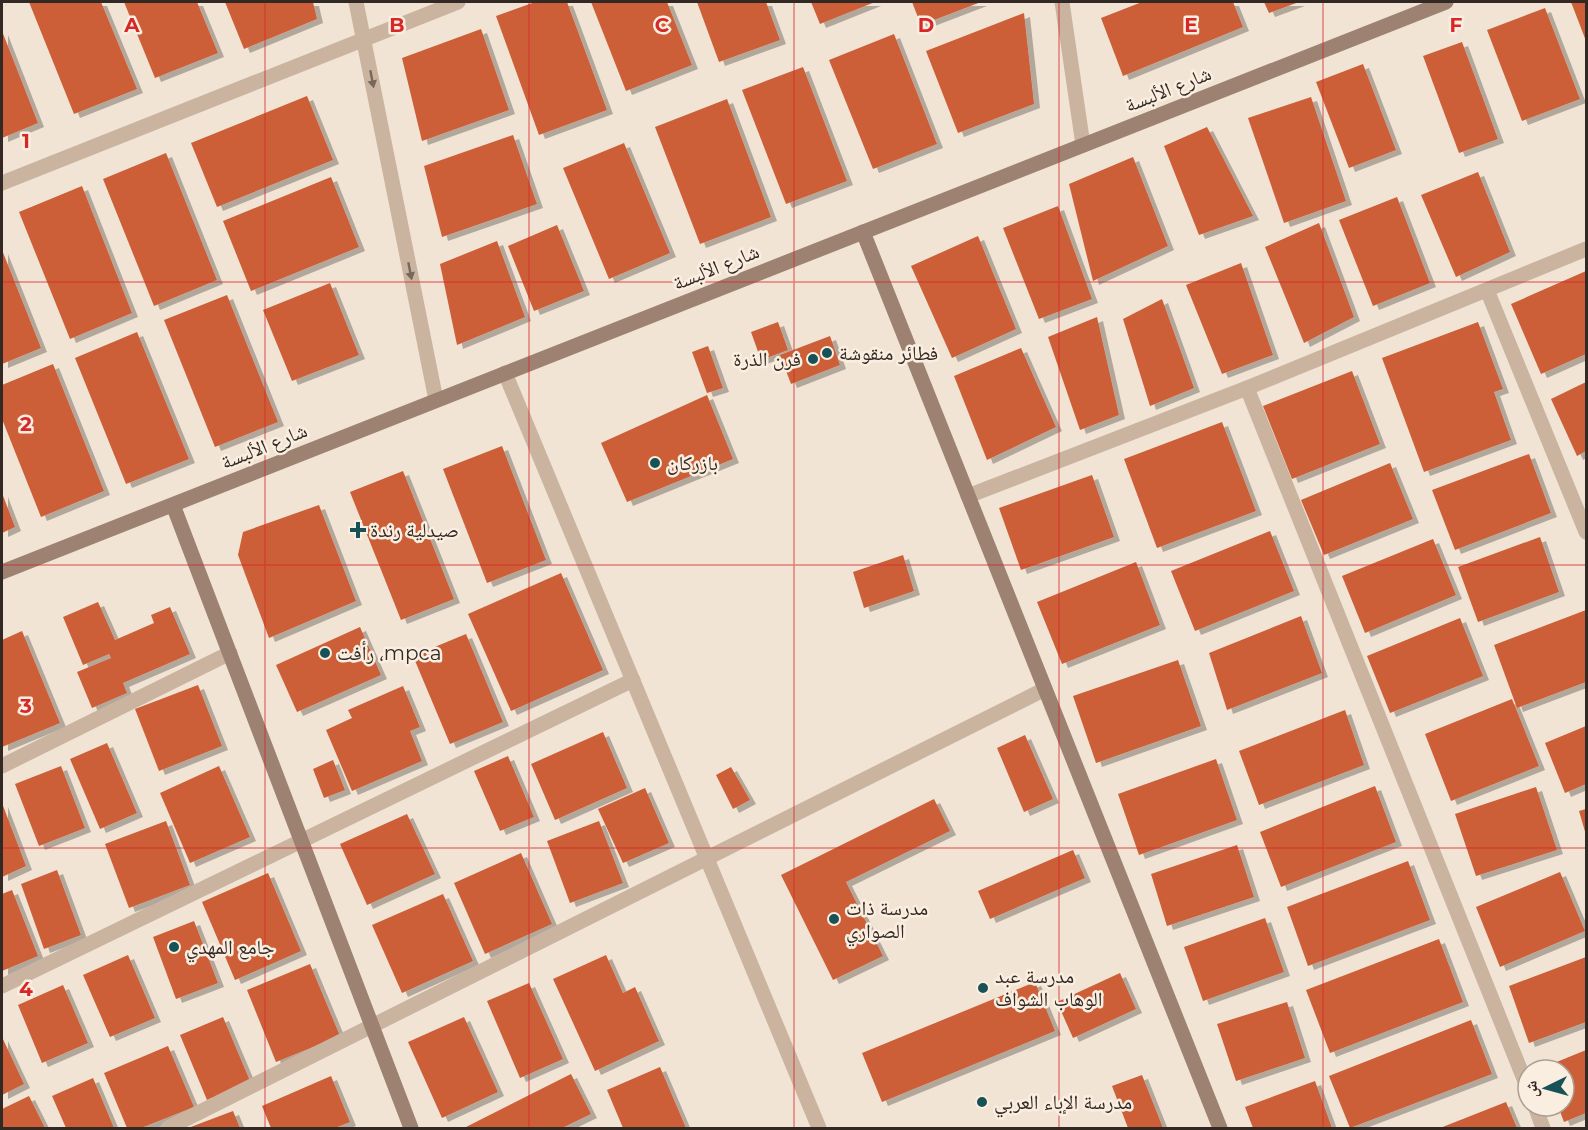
<svg xmlns="http://www.w3.org/2000/svg" width="1588" height="1130" viewBox="0 0 1588 1130" font-family="Montserrat,'Noto Naskh Arabic',sans-serif">
  <style>
    .building { fill: #cd5e37; filter: url(#shadow) }
    .lines { fill: none; stroke-linecap: round; stroke-linejoin: round }
    .street { stroke: #cab4a0; stroke-width: 15 }
    .secondary { stroke: #9d8272; stroke-width: 15 }
    .oneway { fill: #77685c }
    .grid { fill: none; stroke: #d62828; stroke-width: 1.5; stroke-opacity: 0.55 }
    .poi-dot { fill: #185156; stroke: #faeee0; stroke-width: 2 }
    .labels { text-anchor: middle; stroke-width: 5; stroke-linejoin: round; paint-order: stroke }
    .street-label { font-size: 20px; fill: #332924; stroke: #faeee0 }
    .poi-label { font-size: 20px; fill: #332924; stroke: #faeee0; text-anchor: start }
    .grid-label { font-size: 20px; text-anchor: middle; font-weight: bold; fill: #d62828; stroke: #faeee0; stroke-width: 5; stroke-linejoin: round; paint-order: stroke }
  </style>
  <defs>
    <filter id="shadow"><feDropShadow dx="6" dy="4" stdDeviation="0" flood-color="#0004"/></filter>
  </defs>
  <rect width="100%" height="100%" fill="#f2e4d4"/>
  <!-- building -->
  <g class="building">
    <polygon points="29,2 101,2 137,89 74,114"/>
    <polygon points="124,2 197,2 218,53 155,78"/>
    <polygon points="225,2 313,2 317,19 244,49"/>
    <polygon points="535,2 567,2 607,110 539,135 496,16"/>
    <polygon points="591,2 667,2 692,65 626,91"/>
    <polygon points="697,2 766,2 780,40 719,62"/>
    <polygon points="811,2 875,2 820,24"/>
    <polygon points="912,2 981,2 921,25"/>
    <polygon points="1142,2 1233,2 1243,27 1123,76 1101,18"/>
    <polygon points="1264,2 1299,2 1269,13"/>
    <polygon points="1571,2 1586,2 1586,41"/>
    <polygon points="1545,8 1580,99 1522,121 1487,30"/>
    <polygon points="1024,13 1034,104 958,133 926,51"/>
    <polygon points="481,29 509,110 422,141 402,58"/>
    <polygon points="2,31 38,123 2,138"/>
    <polygon points="894,34 937,144 873,169 829,60"/>
    <polygon points="1462,42 1498,139 1459,153 1423,56"/>
    <polygon points="1363,64 1396,150 1349,168 1316,82"/>
    <polygon points="803,67 847,181 786,204 742,90"/>
    <polygon points="307,96 333,160 217,207 191,143"/>
    <polygon points="1311,97 1346,201 1284,223 1248,118"/>
    <polygon points="727,99 771,217 700,244 655,127"/>
    <polygon points="1207,127 1253,216 1199,235 1164,146"/>
    <polygon points="513,135 537,204 442,237 424,166"/>
    <polygon points="624,143 670,253 609,279 563,168"/>
    <polygon points="166,153 217,280 154,306 103,179"/>
    <polygon points="1133,157 1168,246 1093,281 1069,184"/>
    <polygon points="1478,172 1510,252 1456,277 1421,195"/>
    <polygon points="331,177 359,247 251,291 223,221"/>
    <polygon points="82,186 132,313 70,339 19,212"/>
    <polygon points="1397,197 1430,283 1373,306 1339,220"/>
    <polygon points="1058,206 1092,299 1039,319 1003,228"/>
    <polygon points="1319,223 1354,317 1304,343 1265,247"/>
    <polygon points="557,225 584,291 534,311 508,246"/>
    <polygon points="978,236 1016,329 952,358 911,266"/>
    <polygon points="497,241 525,317 457,345 440,264"/>
    <polygon points="2,250 41,348 2,364"/>
    <polygon points="1241,263 1273,355 1222,374 1186,285"/>
    <polygon points="1586,271 1586,354 1541,374 1511,304"/>
    <polygon points="330,283 359,355 292,381 263,310"/>
    <polygon points="227,295 278,422 215,447 164,320"/>
    <polygon points="1162,299 1194,388 1150,406 1123,319"/>
    <polygon points="1097,317 1119,415 1080,430 1048,337"/>
    <polygon points="778,322 788,350 761,360 751,332"/>
    <polygon points="1478,322 1503,389 1494,392 1511,440 1424,472 1382,358"/>
    <polygon points="137,332 189,459 126,484 75,358"/>
    <polygon points="830,336 840,365 791,384 780,355"/>
    <polygon points="708,346 723,388 707,393 692,352"/>
    <polygon points="1021,348 1056,427 987,460 954,376"/>
    <polygon points="53,364 104,491 41,517 2,419 2,385"/>
    <polygon points="1352,371 1380,444 1292,479 1263,406"/>
    <polygon points="1586,382 1586,451 1577,456 1551,399"/>
    <polygon points="707,395 733,459 627,502 601,443"/>
    <polygon points="1222,422 1256,511 1157,548 1124,459"/>
    <polygon points="502,446 546,560 487,583 443,469"/>
    <polygon points="1529,454 1551,513 1455,550 1432,490"/>
    <polygon points="1390,463 1413,519 1324,555 1301,500"/>
    <polygon points="403,471 454,599 401,620 350,492"/>
    <polygon points="1092,475 1114,537 1021,570 999,508"/>
    <polygon points="2,493 15,527 2,533"/>
    <polygon points="319,505 356,601 269,638 238,555 243,532"/>
    <polygon points="1270,531 1294,591 1195,631 1171,571"/>
    <polygon points="1540,537 1559,592 1478,622 1458,567"/>
    <polygon points="1433,539 1456,595 1365,633 1342,576"/>
    <polygon points="903,555 914,591 864,608 853,572"/>
    <polygon points="1136,562 1160,625 1062,664 1037,602"/>
    <polygon points="561,573 603,670 511,711 468,614"/>
    <polygon points="98,602 115,640 154,623 151,615 170,607 190,654 123,683 127,693 92,708 77,672 111,658 109,654 83,665 63,617"/>
    <polygon points="1586,610 1586,682 1517,708 1494,645"/>
    <polygon points="1301,616 1322,673 1227,710 1209,653"/>
    <polygon points="1460,618 1483,676 1390,713 1367,656"/>
    <polygon points="360,627 381,675 297,712 276,665"/>
    <polygon points="22,631 60,723 2,747 2,640"/>
    <polygon points="466,634 503,722 450,744 413,656"/>
    <polygon points="1178,660 1201,726 1096,763 1073,696"/>
    <polygon points="198,685 222,746 159,771 135,709"/>
    <polygon points="403,686 420,727 410,731 422,761 352,791 326,730 352,718 348,710"/>
    <polygon points="1512,699 1539,766 1451,801 1425,734"/>
    <polygon points="1345,710 1364,765 1259,805 1239,751"/>
    <polygon points="1586,726 1586,784 1565,793 1545,743"/>
    <polygon points="603,732 627,788 555,820 531,764"/>
    <polygon points="1025,735 1053,799 1024,812 997,748"/>
    <polygon points="107,743 137,813 100,829 70,759"/>
    <polygon points="508,756 534,817 500,831 474,771"/>
    <polygon points="1216,759 1237,820 1139,855 1118,794"/>
    <polygon points="333,760 345,790 324,798 313,769"/>
    <polygon points="61,766 85,828 39,846 15,784"/>
    <polygon points="219,766 250,837 190,863 160,793"/>
    <polygon points="731,767 750,800 733,809 716,775"/>
    <polygon points="1375,786 1396,842 1281,887 1260,832"/>
    <polygon points="1536,787 1557,850 1476,876 1455,814"/>
    <polygon points="645,788 669,843 623,863 598,809"/>
    <polygon points="934,799 950,831 846,882 883,956 833,980 781,875"/>
    <polygon points="2,803 26,866 2,877"/>
    <polygon points="1586,809 1586,835 1579,811"/>
    <polygon points="407,814 435,874 367,905 340,844"/>
    <polygon points="166,821 190,885 129,908 105,844"/>
    <polygon points="599,821 623,883 570,903 547,841"/>
    <polygon points="1237,845 1254,897 1167,926 1151,874"/>
    <polygon points="1073,850 1085,878 990,919 978,891"/>
    <polygon points="521,853 552,924 485,954 454,883"/>
    <polygon points="1408,861 1430,920 1308,966 1287,907"/>
    <polygon points="57,870 81,935 44,949 21,884"/>
    <polygon points="1560,872 1585,931 1500,967 1476,907"/>
    <polygon points="268,873 301,951 235,980 202,902"/>
    <polygon points="12,890 38,956 2,971 2,894"/>
    <polygon points="443,894 473,961 402,993 372,925"/>
    <polygon points="1265,918 1284,972 1203,1001 1184,947"/>
    <polygon points="194,921 218,983 176,999 153,937"/>
    <polygon points="1439,939 1463,1002 1330,1053 1306,990"/>
    <polygon points="128,955 155,1018 110,1037 83,975"/>
    <polygon points="606,955 623,993 635,987 659,1041 595,1071 553,979"/>
    <polygon points="1586,957 1586,1022 1529,1043 1509,986"/>
    <polygon points="310,964 340,1036 276,1062 247,990"/>
    <polygon points="1120,973 1136,1009 1073,1038 1057,1002"/>
    <polygon points="1035,982 1055,1031 882,1102 862,1053"/>
    <polygon points="529,983 563,1059 520,1078 487,1001"/>
    <polygon points="63,985 88,1043 42,1063 18,1005"/>
    <polygon points="1287,1002 1305,1058 1236,1081 1217,1024"/>
    <polygon points="223,1017 250,1081 207,1100 180,1035"/>
    <polygon points="464,1017 498,1092 442,1118 408,1042"/>
    <polygon points="1471,1020 1492,1074 1350,1128 1329,1076"/>
    <polygon points="2,1037 24,1084 2,1095"/>
    <polygon points="168,1046 194,1107 141,1128 127,1128 104,1073"/>
    <polygon points="1586,1050 1586,1113 1564,1122 1558,1106 1564,1106 1564,1070 1543,1070 1542,1068"/>
    <polygon points="660,1067 686,1128 623,1128 607,1090"/>
    <polygon points="571,1074 591,1114 562,1128 464,1128"/>
    <polygon points="1142,1075 1163,1128 1128,1128 1112,1086"/>
    <polygon points="331,1076 350,1122 335,1128 271,1128 262,1106"/>
    <polygon points="93,1078 114,1128 66,1128 52,1096"/>
    <polygon points="1315,1081 1332,1128 1253,1128 1245,1107"/>
    <polygon points="29,1096 45,1128 2,1128 2,1109"/>
    <polygon points="1506,1102 1517,1128 1440,1128"/>
    <polygon points="233,1111 240,1128 188,1128"/>
  </g>
  <g class="lines">
    <!-- street -->
    <g class="street">
      <polyline points="356,2 436,400"/>
      <polyline points="1062,2 1083,145"/>
      <polyline points="2,183 458,2"/>
      <polyline points="1487,290 1586,532"/>
      <polyline points="505,373 819,1128"/>
      <polyline points="1247,388 1528,1089"/>
      <polyline points="968,496 1247,388 1586,249"/>
      <polyline points="2,766 230,653"/>
      <polyline points="2,986 633,680"/>
      <polyline points="1535,1106 1543,1128"/>
      <polyline points="168,1128 1045,689"/>
    </g>
    <!-- secondary -->
    <g class="secondary">
      <polyline points="863,232 1220,1128"/>
      <polyline points="173,505 411,1128"/>
      <polyline points="2,572 1446,2"/>
    </g>
  </g>
  <!-- one-way arrows -->
  <defs><path id="oneway-solid" d="M-6-.8H1V-3.2L6.5 0L1 3.2V.8H-6Z" transform="scale(1.5)"/></defs>
  <g class="oneway">
    <use href="#oneway-solid" transform="translate(372 79) rotate(79)"/>
    <use href="#oneway-solid" transform="translate(410 271) rotate(79)"/>
  </g>
  <!-- grid -->
  <path class="grid" d="M265,2V1128M529,2V1128M794,2V1128M1059,2V1128M1323,2V1128M2,282H1586M2,565H1586M2,848H1586"/>
  <!-- markers -->
  <g class="poi-dot">
    <circle cx="827" cy="353" r="6"/>
    <circle cx="813" cy="359" r="6"/>
    <circle cx="655" cy="463" r="6"/>
    <path d="M355 521h6v6h6v6h-6v6h-6v-6h-6v-6h6z"/>
    <circle cx="325" cy="653" r="6"/>
    <circle cx="834" cy="919" r="6"/>
    <circle cx="174" cy="947" r="6"/>
    <circle cx="983" cy="988" r="6"/>
    <circle cx="982" cy="1102" r="6"/>
  </g>
  <g class="labels">
    <!-- street labels -->
    <g class="street-label">
      <text transform="translate(1168 89) rotate(-22)" y="7">شارع الألبسة</text>
      <text transform="translate(716 267) rotate(-22)" y="7">شارع الألبسة</text>
      <text transform="translate(264 446) rotate(-22)" y="7">شارع الألبسة</text>
    </g>
    <!-- poi labels -->
    <g class="poi-label">
      <text x="839" y="360">فطائر منقوشة</text>
      <text x="801" y="366" text-anchor="end">فرن الذرة</text>
      <text x="667" y="470">بازركان</text>
      <text x="370" y="537">صيدلية رندة</text>
      <text x="337" y="660">رأفت ،mpca</text>
      <text x="846" y="915">مدرسة ذات<tspan x="846" dy="23">الصواري</tspan></text>
      <text x="186" y="954">جامع المهدي</text>
      <text x="995" y="983">مدرسة عبد<tspan x="995" dy="23">الوهاب الشواف</tspan></text>
      <text x="994" y="1109">مدرسة الإباء العربي</text>
    </g>
  </g>
  <g class="grid-label">
    <text x="132" y="32">A</text>
    <text x="397" y="32">B</text>
    <text x="662" y="32">C</text>
    <text x="926" y="32">D</text>
    <text x="1191" y="32">E</text>
    <text x="1456" y="32">F</text>
    <text x="26" y="148">1</text>
    <text x="26" y="431">2</text>
    <text x="26" y="713">3</text>
    <text x="26" y="996">4</text>
  </g>
  <!-- border -->
  <rect width="1588" height="1130" fill="none" stroke="#332924" stroke-width="6"/>
  <!-- north arrow -->
  <g transform="translate(1546 1088) rotate(265)"><circle r="28" fill="#faeee0" stroke="#aa9f95" stroke-width="1.5"/>
  <path d="M0-4.5L10 22L0 15L-10 22Z" fill="#185156"/>
  <text y="-9" font-size="16" font-weight="bold" text-anchor="middle" fill="#332924">ش</text>
  </g>
</svg>
